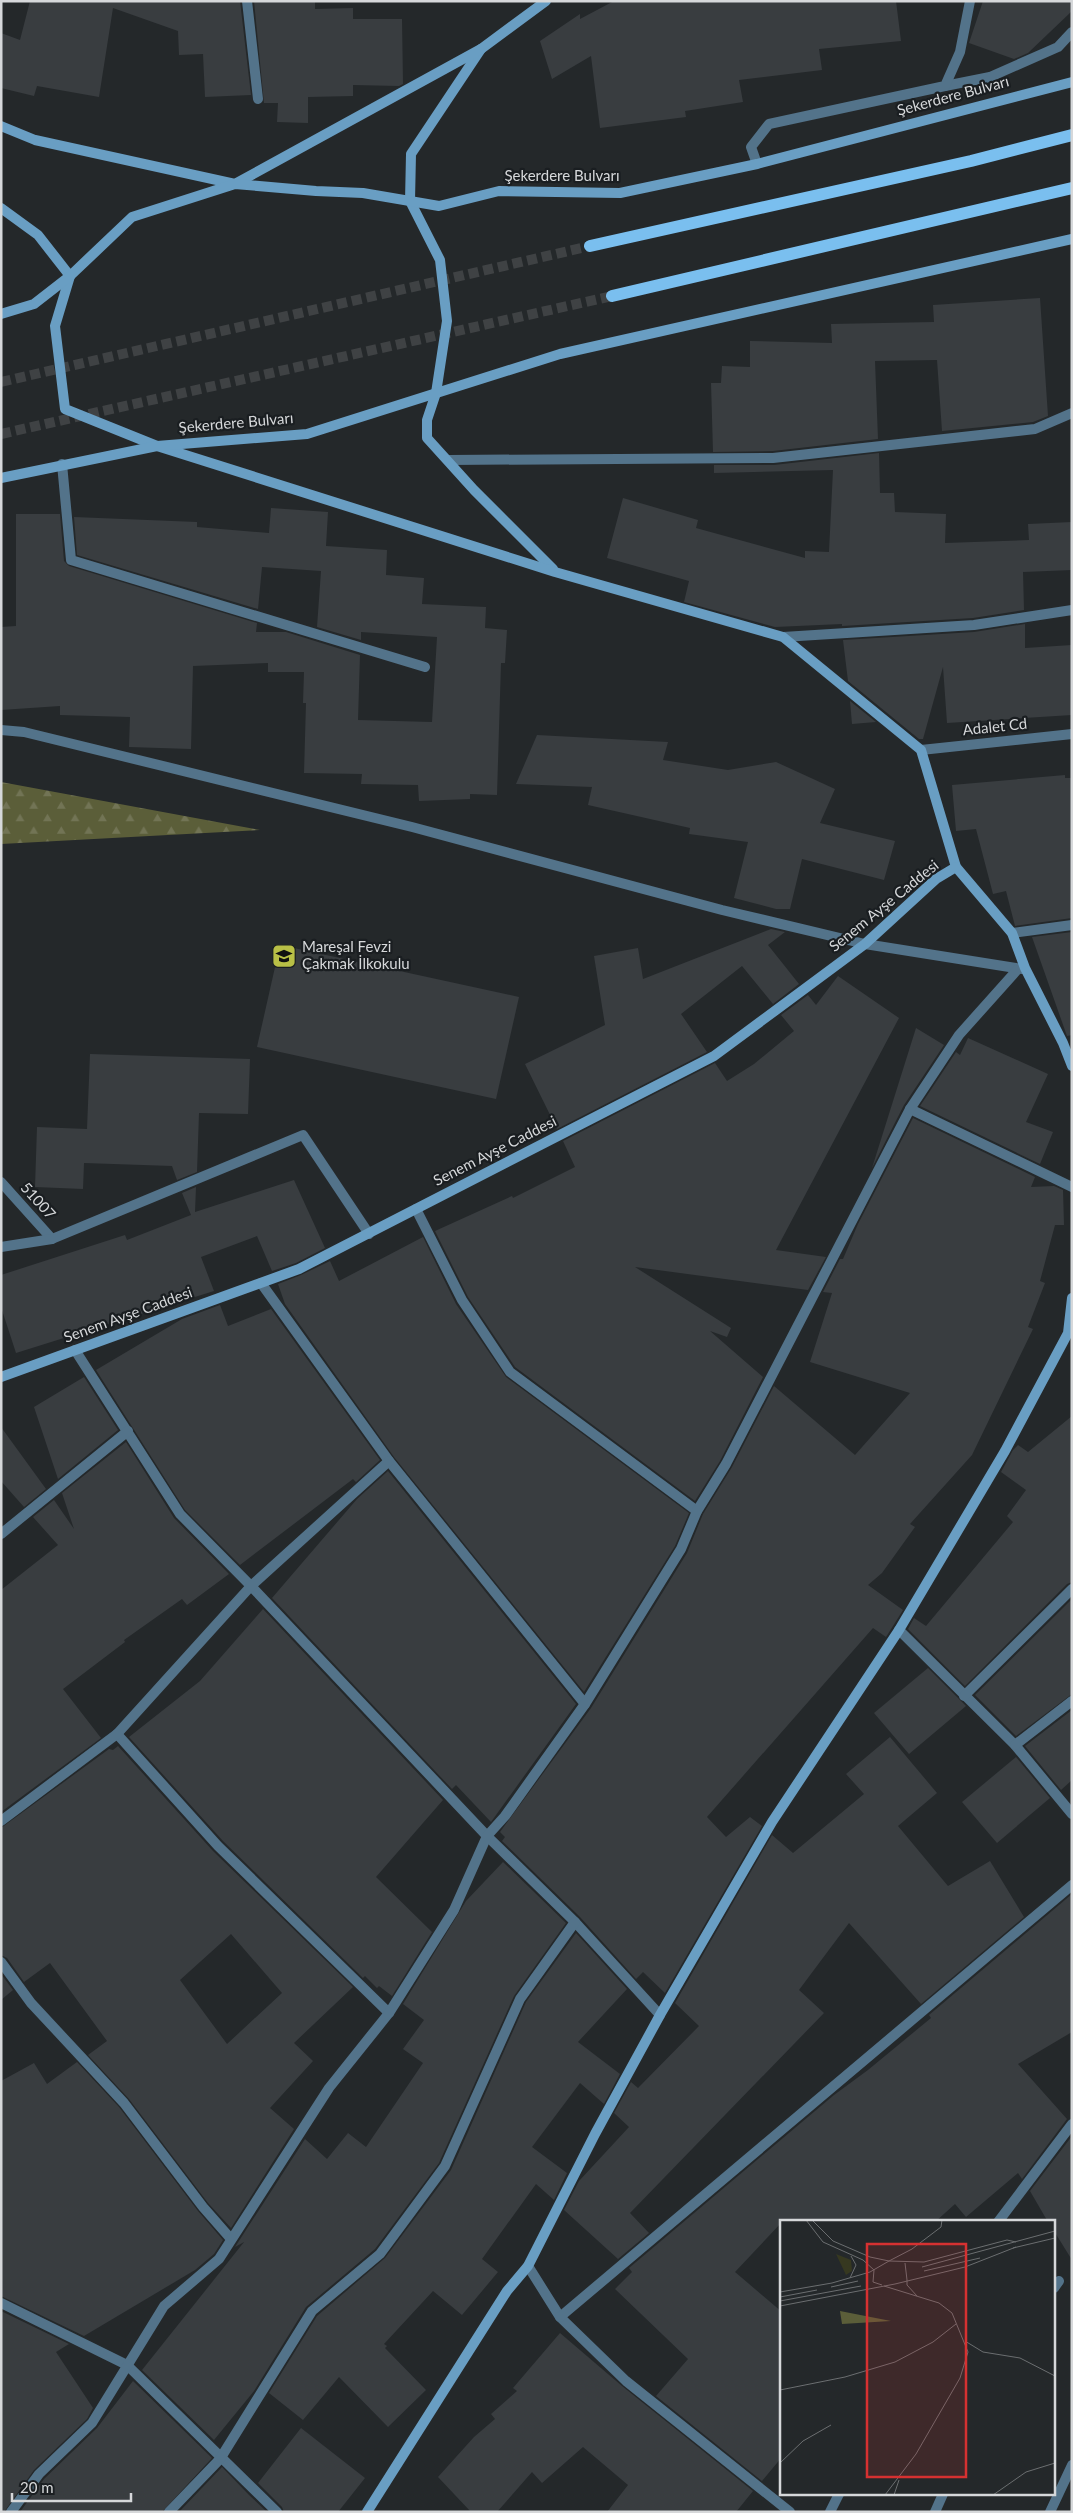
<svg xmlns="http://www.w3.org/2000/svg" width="1073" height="2513" viewBox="0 0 1073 2513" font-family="Lato,sans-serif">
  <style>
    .forest { fill: url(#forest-firs) }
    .building { fill: #393d40; fill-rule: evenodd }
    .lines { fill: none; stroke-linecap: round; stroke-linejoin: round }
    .secondary-tunnel { stroke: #3f4244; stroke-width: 10; stroke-dasharray: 10 5; stroke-linecap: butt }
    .lane { stroke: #53738a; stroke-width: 10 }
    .street { stroke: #53738a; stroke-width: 10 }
    .secondary { stroke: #699ec3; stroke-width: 10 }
    .primary { stroke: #7abfef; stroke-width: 12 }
    .labels { text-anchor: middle; stroke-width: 4.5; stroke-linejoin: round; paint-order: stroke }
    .street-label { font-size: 15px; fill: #d6d8da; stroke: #1a1e21 }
    .poi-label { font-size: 15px; fill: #d6d8da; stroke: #1a1e21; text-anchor: start }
    .inset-road { fill: none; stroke: #6b6e70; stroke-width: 1 }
    .view { fill: #d63131; fill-opacity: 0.15; stroke: #d63131; stroke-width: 2.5 }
    .inset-edge { fill: none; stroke: #d6d8da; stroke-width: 2.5 }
  </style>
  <defs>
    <pattern id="forest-firs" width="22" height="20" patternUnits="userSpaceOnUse" patternTransform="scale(1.25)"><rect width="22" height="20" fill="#5b5e39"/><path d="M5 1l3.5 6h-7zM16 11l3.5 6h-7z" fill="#727455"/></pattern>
  </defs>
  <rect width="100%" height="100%" fill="#24282a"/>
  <!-- forest -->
  <polygon class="forest" points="1,782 260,830 1,844"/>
  <!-- building -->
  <g class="building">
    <polygon points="30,1 240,1 251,95 205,97 203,54 179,55 178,31 113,8 99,97 37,86 34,96 1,88 1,33 20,40"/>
    <polygon points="254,1 315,1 315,9 353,8 353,19 402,19 403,84 399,86 353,85 353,96 308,97 308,123 277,122 278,103 264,103"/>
    <polygon points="614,1 896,1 901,41 819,49 822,70 739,80 743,102 685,111 686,117 600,128 591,56 552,79 540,41 580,14 580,19"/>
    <polygon points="983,1 1072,1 1072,11 1028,53 1014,59 969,43"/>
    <polygon points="1040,298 1048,416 1033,422 942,431 937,360 875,361 878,439 773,451 713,452 711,383 721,383 722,366 750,367 750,341 832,343 831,324 934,322 933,305"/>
    <polygon points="879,453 880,493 894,493 895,512 946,514 945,543 1029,540 1028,524 1072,522 1072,570 1023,572 1024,610 973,618 842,626 842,624 775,627 684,602 689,581 607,558 623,498 698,520 696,528 805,558 805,551 829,552 833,470 714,473 714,465 774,465"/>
    <polygon points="271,508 328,512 326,546 387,550 386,575 424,578 422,604 486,607 485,628 507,630 505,663 501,663 497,795 470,794 470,799 419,801 418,785 361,784 362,774 304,773 306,703 303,703 304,672 268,672 268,663 193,666 191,749 129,747 130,717 60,715 60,706 1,710 1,627 16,626 16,514 60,514 64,561 69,566 257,623 256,632 286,632 360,655 358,720 432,722 437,637 361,632 361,640 317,627 321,571 262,567 258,609 77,555 74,517 197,522 197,527 269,533"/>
    <polygon points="1025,624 1025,648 1072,645 1072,715 947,723 943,667 923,739 919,739 848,681 843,640 974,632"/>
    <polygon points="850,701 876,722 852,724"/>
    <polygon points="537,735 668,742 663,760 728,770 776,762 835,789 820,823 895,841 884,880 802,859 790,909 776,909 734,898 748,842 689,834 690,828 588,805 592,787 516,784"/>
    <polygon points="1065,775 1065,778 1072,778 1072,918 1015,926 1006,891 993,894 976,829 956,831 952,785"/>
    <polygon points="771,929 785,932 768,945 799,984 773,1004 742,966 681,1014 707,1052 557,1129 525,1064 605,1025 594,956 638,948 643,979"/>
    <polygon points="1072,932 1072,1035 1067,1036 1032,937"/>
    <polygon points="280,945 519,997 496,1099 257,1047"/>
    <polygon points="838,976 899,1018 776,1250 826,1257 808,1290 635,1267 731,1328 727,1337 710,1331 763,1377 720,1461 695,1501 515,1367 468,1297 435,1231 512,1196 513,1198 575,1167 563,1141 715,1063 727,1081 754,1064 794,1031 781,1015 808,995 816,1005"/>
    <polygon points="916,1028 944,1045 904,1105 872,1168"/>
    <polygon points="968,1038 1048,1074 1026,1122 1053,1132 1040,1164 920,1106 956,1052 960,1055"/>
    <polygon points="90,1054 250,1059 248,1114 199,1113 197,1172 177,1180 172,1166 84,1163 83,1189 35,1187 37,1127 87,1129"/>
    <polygon points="913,1118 1035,1177 1031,1187 1054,1186 1063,1190 1064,1225 1055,1225 1040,1281 1045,1283 1028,1327 1033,1329 972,1455 910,1524 915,1527 882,1573 868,1585 903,1610 893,1626 886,1637 873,1628 707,1817 726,1837 750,1817 762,1826 665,1993 643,1972 636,1979 580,1917 502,1841 505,1837 500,1832 591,1708 687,1553 703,1514 732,1467 774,1386 855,1455 910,1393 810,1362 832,1293 823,1292 840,1259 843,1259 858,1224"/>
    <polygon points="294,1180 325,1248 296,1263 272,1271 257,1236 201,1257 214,1291 16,1353 1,1307 1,1275 125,1235 127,1240 191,1215 182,1193 196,1187 195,1212"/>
    <polygon points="423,1237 456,1304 506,1377 689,1513 675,1546 584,1692 394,1457 285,1304 278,1284 301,1275 330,1261 339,1281"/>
    <polygon points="220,1305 228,1326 271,1309 380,1460 356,1482 353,1479 240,1565 185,1510 96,1370 182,1319"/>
    <polygon points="84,1377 118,1430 58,1479 34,1407"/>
    <polygon points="1072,1416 1072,1582 1067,1584 965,1686 908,1629 914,1618 926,1626 1013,1522 1007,1516 1026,1490 1001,1472 1013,1450 1018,1445 1028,1452"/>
    <polygon points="1,1427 46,1489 24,1507 1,1481"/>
    <polygon points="126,1442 174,1518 229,1574 187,1605 182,1599 124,1640 125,1642 63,1689 101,1738 1,1812 1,1590 58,1545 33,1517 54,1500 74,1529 62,1493"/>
    <polygon points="388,1471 576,1704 491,1822 456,1785 452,1789 272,1598 357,1499"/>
    <polygon points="1072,1599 1072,1694 1016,1736 975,1695"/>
    <polygon points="263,1609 443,1800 376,1877 432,1932 392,1996 379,1986 377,1988 365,1976 363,1978 223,1841 129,1737 200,1681"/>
    <polygon points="928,1668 966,1706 909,1754 874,1713"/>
    <polygon points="1072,1710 1072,1780 1061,1790 1025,1746"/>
    <polygon points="890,1737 937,1793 898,1826 948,1886 990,1861 1024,1917 921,2004 849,1923 799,1990 824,2013 630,2213 649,2233 618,2259 564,2210 579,2181 629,2127 614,2113 631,2082 638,2088 699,2026 675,2003 772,1835 793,1853 864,1794 846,1774"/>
    <path d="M118,1746L213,1851L353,1987L294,2043L313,2061L270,2108L294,2129L231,2228L208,2203L129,2099L88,2055L107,2041L50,1963L24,1982L7,1958L1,1955V1828L109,1749L113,1750ZM231,1934L282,1993L227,2044L180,1980Z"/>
    <polygon points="1016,1757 1050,1798 997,1843 962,1802"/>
    <polygon points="503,1862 566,1923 514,1996 439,2163 375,2249 306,2307 254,2391 214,2440 142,2370 244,2242 235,2247 305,2139 327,2159 348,2133 366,2147 423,2063 403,2049 424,2020 403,2004 466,1901"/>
    <polygon points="1072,1894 1072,2032 1018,2064 1067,2119 1022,2179 1018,2173 966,2217 955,2204 935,2222 782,2222 735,2272 782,2312 782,2457 762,2481 656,2396 688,2359 615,2289 632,2272 629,2268 834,2095 868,2070 931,2018 929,2015"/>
    <polygon points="576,1933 627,1989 578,2042 620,2074 604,2104 580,2083 532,2147 567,2173 554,2200 536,2184 482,2259 498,2272 462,2315 433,2291 384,2344 387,2346 385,2348 426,2390 388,2427 339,2377 303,2420 269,2393 317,2316 385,2258 451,2170 526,2002"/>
    <polygon points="1,1974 13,1990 1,2000"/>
    <polygon points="77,2062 119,2107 198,2211 223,2240 214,2254 195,2270 84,2336 1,2296 1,2081 34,2063 47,2084"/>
    <polygon points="1072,2136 1072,2260 1054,2231 1054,2222 1048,2222 1030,2191"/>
    <polygon points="1,2311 69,2344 56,2352 93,2408 87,2419 34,2470 4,2512 1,2512"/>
    <polygon points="560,2333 622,2386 753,2491 736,2512 607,2512 628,2485 583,2447 542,2483 532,2472 497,2512 471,2512 438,2477 474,2437 495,2419 491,2414 517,2391 513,2388"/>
    <polygon points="133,2381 212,2458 162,2512 20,2512 44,2479 97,2428"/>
    <polygon points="301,2428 365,2478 338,2512 284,2512 282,2507 258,2483"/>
    <polygon points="222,2467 249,2495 267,2512 179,2512"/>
  </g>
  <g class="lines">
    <!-- secondary-tunnel -->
    <g class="secondary-tunnel">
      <polyline points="1,382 590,246"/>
      <polyline points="1,434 612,296"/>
    </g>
    <!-- lane -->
    <g class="lane">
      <polyline points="1054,2288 1059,2281"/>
      <polyline points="935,2512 943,2494"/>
    </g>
    <!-- street -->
    <g class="street">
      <polyline points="247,1 258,99"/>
      <polyline points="945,86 990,77 1058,47 1072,32"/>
      <polyline points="757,164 751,147 769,124 945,86 960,52 970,1"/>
      <polyline points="449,460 773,458 1035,429 1072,413"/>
      <polyline points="62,464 71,560 425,667"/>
      <polyline points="783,637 974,625 1072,610"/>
      <polyline points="1,730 24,732 412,827 722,910 865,944 1022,969"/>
      <polyline points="921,750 1072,734"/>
      <polyline points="1012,933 1072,925"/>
      <polyline points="910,1109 1072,1187"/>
      <polyline points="1,1182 52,1239"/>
      <polyline points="416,1209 462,1300 510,1372 697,1511"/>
      <polyline points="1,1247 52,1239 303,1135 369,1234"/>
      <polyline points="261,1283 389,1461 585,1704"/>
      <polyline points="75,1350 180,1514 251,1586 487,1836 575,1922 660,2015"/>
      <polyline points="1,1534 128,1431"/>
      <polyline points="899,1630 1015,1745 1072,1814"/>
      <polyline points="964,1696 1072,1589"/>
      <polyline points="117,1734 218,1846 389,2013"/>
      <polyline points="1015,1745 1072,1701"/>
      <polyline points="1,1821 117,1734 251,1586 389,1461"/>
      <polyline points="1,1962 31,2003 124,2103 203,2207 231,2239"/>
      <polyline points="998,2222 1072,2124"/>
      <polyline points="528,2266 560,2317 626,2381 790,2512"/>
      <polyline points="1,2303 127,2365 277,2512"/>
      <polyline points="560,2317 1072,1885"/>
      <polyline points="11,2512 39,2474 92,2423 164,2306 219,2259 329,2088 389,2013 454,1910 487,1836 505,1816 585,1704 681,1549 697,1511 726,1464 910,1109 959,1035 1017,970"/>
      <polyline points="169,2512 220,2459 312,2311 380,2254 445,2166 520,1999 575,1922"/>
      <polyline points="830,2512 839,2494"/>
      <polyline points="1050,2512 1072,2465"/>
    </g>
    <!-- secondary -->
    <g class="secondary">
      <polyline points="481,49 411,154 410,201 440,260 447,321 436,393 427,420 427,438 474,490 553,569"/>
      <polyline points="1,126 35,140 235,184 481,49 546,1"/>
      <polyline points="1,208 38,235 70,276"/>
      <polyline points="70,276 55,326 65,409 157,446 555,572 783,637 921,750 956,867 1012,933 1025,968 1063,1043 1072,1066"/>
      <polyline points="1,314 34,304 70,276 132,217 235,184 316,191 363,193 439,206 499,191 620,193 757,164 1072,82"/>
      <polyline points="1,478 157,446 307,434 560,354 1072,239"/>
      <polyline points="1,1377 299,1269 714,1056 865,944 936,879 956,867"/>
      <polyline points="367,2512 507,2291 528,2266 595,2134 660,2015 772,1822 899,1630 1005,1451 1068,1333 1072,1298"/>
    </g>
    <!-- primary -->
    <g class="primary">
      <polyline points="590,246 971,161 1072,135"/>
      <polyline points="612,296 1072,188"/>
    </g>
  </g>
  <!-- icons -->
  <defs>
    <g id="school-square" transform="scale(1.25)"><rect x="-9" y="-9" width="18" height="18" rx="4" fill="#b9c046" stroke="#1a1e21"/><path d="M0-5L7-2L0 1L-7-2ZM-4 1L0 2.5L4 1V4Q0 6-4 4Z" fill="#111"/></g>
  </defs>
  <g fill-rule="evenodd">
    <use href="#school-square" x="284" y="956"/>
  </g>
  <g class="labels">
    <!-- street labels -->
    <g class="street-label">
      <text transform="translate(953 96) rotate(-15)" y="5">Şekerdere Bulvarı</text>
      <text x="562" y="181">Şekerdere Bulvarı</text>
      <text transform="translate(236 423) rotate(-5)" y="5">Şekerdere Bulvarı</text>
      <text transform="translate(995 727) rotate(-6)" y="5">Adalet Cd</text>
      <text transform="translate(884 906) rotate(-39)" y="5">Senem Ayşe Caddesi</text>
      <text transform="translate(495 1151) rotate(-27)" y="5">Senem Ayşe Caddesi</text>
      <text transform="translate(38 1201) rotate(48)" y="5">51007</text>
      <text transform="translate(128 1315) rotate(-20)" y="5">Senem Ayşe Caddesi</text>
    </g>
    <!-- poi labels -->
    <g class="poi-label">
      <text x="302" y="952">Mareşal Fevzi<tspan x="302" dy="17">Çakmak İlkokulu</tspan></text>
    </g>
  </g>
  <!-- overview -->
  <g transform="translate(780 2220)">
    <rect width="275" height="275" fill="#24282a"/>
    <path d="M56,34L71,40L72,51L66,55Z" fill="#363820"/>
    <path d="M60,91L111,101L62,104Z" fill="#5b5e39"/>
    <path class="inset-road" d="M26,0L43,22L83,40L94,50M32,0L53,21L90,37L109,41L132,29M233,28L275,18M132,29L161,7L162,0M125,43L127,60M142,47L275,11M94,50L93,62L102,65M144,51L200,38M70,58L76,45L71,36M127,60V65L137,76M104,66L159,83L172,93L188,132L180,158L136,234L105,275M51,67L78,61M0,72L52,63L90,52L109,41L144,42L227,20L236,22M0,77L37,70M0,81L81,66M0,86L115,64L185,47L236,27M185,121L203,132L240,138L275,156M0,170L65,157L115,142L153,122L176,104M0,243L23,221L51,205M114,275L119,260M213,275L246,252L275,243"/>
    <path class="view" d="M87,24H186V257H87Z"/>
    <rect width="275" height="275" class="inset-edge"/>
  </g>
  <!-- border -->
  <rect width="1073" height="2513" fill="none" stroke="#d6d8da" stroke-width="5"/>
  <!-- scale -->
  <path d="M12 2493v8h119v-8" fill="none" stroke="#d6d8da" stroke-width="2.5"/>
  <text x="20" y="2493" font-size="15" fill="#d6d8da" stroke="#1a1e21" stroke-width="4" paint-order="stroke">20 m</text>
</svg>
